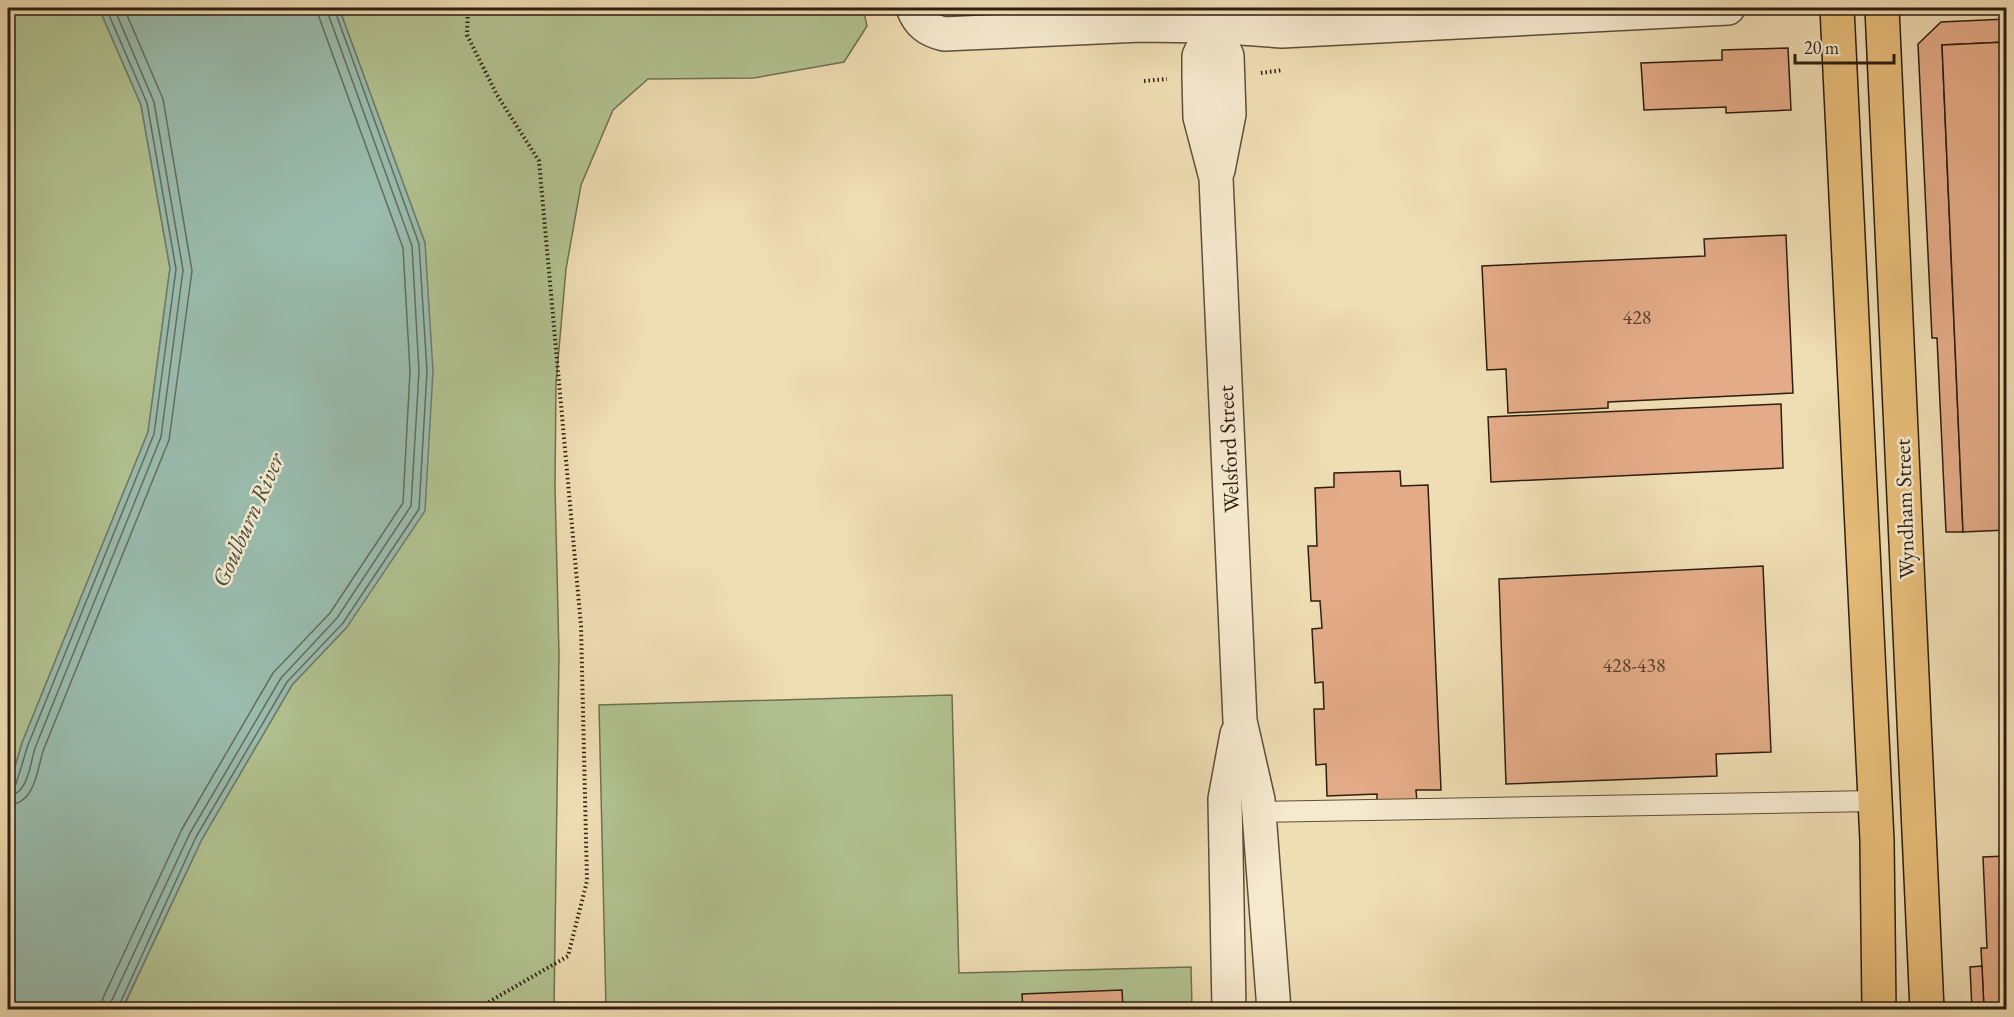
<svg xmlns="http://www.w3.org/2000/svg" width="2014" height="1017" viewBox="0 0 2014 1017" font-family="'EB Garamond',serif">
  <style>
    .green { fill: #b2c291; stroke: #707050; stroke-width: 1.5 }
    .water { fill: #9abcae; stroke: #6f7d6f; stroke-width: 1.5 }
    .lines { fill: none; stroke-linecap: round; stroke-linejoin: round }
    .shore { stroke: #646d5f; stroke-width: 1.5 }
    .building { fill: #e3ab87; stroke: #2e1e10; stroke-width: 1.5 }
    .lane-casing { stroke: #5e4e39; stroke-width: 22 }
    .street-casing { stroke: #5e4e39; stroke-width: 36 }
    .highway-casing { stroke: #2e1e10; stroke-width: 36 }
    .path { stroke: #2e1e10; stroke-width: 4; stroke-dasharray: 1.5 3; stroke-linecap: butt }
    .lane { stroke: #f5e9ce; stroke-width: 20 }
    .street { stroke: #f5e9ce; stroke-width: 33 }
    .highway { stroke: #e8be7a; stroke-width: 33 }
    .labels { text-anchor: middle; stroke-width: 5; stroke-linejoin: round; paint-order: stroke }
    .number-label { font-size: 20px; fill: #5b412e }
    .street-label { font-size: 22px; fill: #2e1e10; stroke: #f5e9ce }
    .water-label { font-size: 24px; font-style: italic; fill: #4e4d3f; stroke: #f5e9ce }
  </style>
  <rect width="100%" height="100%" fill="#efddb3"/>
  <filter id="stains"><feTurbulence type="fractalNoise" baseFrequency=".00333" numOctaves="4"/><feColorMatrix values="0 0 0 0 .2 0 0 0 0 .09 0 0 0 0 .02 0 0 0 .5 -.17"/></filter>
  <radialGradient id="worn" r=".72"><stop offset=".6" stop-color="#630" stop-opacity="0"/><stop offset="1" stop-color="#630" stop-opacity=".3"/></radialGradient>
  <!-- green -->
  <g class="green">
    <polygon points="8,8 99,8 141,105 170,268 148,432 22,743 8,791"/>
    <polygon points="339,8 863,8 867,26 844,62 754,78 648,79 613,110 581,185 566,269 556,383 555,487 559,655 554,1009 122,1010 202,839 292,685 347,627 425,243"/>
    <polygon points="952,695 959,973 1191,967 1192,1009 606,1009 599,705"/>
  </g>
  <!-- water -->
  <polygon class="water" points="99,8 339,8 425,243 433,371 425,511 347,627 292,685 202,839 122,1009 8,1009 8,791 22,743 148,432 170,268 141,105"/>
  <g class="lines">
    <!-- shore -->
    <g class="shore">
      <polyline points="8,788 12,788 16,784 28,745 154,434 176,269 147,103 106,8"/>
      <path d="M8,796C28,795 30,764 35,748L161,437L183,270L154,102L114,8"/>
      <path d="M8,805C35,804 37,771 43,751L169,440L192,271L163,99L124,8"/>
      <polyline points="100,1010 103,998 182,829 273,673 330,613 403,503 410,371 403,248 319,17 317,8"/>
      <polyline points="109,1010 111,1002 190,833 281,678 337,618 411,506 419,371 412,246 326,8"/>
      <polyline points="117,1010 196,837 287,682 343,623 419,509 427,371 419,244 334,8"/>
    </g>
  </g>
  <!-- building -->
  <g class="building">
    <polygon points="2006,19 2006,42 1942,45 1963,532 1946,532 1937,338 1932,338 1918,44 1941,22"/>
    <polygon points="2006,42 2006,530 1963,532 1942,45"/>
    <polygon points="1788,48 1791,110 1726,113 1726,107 1644,110 1641,63 1722,60 1722,50"/>
    <polygon points="1786,235 1793,393 1608,402 1608,408 1508,413 1506,369 1487,370 1482,266 1705,256 1704,239"/>
    <polygon points="1781,404 1783,468 1491,482 1488,417"/>
    <polygon points="1400,471 1401,486 1428,485 1441,790 1416,790 1417,802 1377,804 1377,794 1327,796 1326,764 1316,765 1314,709 1324,709 1323,682 1315,683 1312,629 1322,628 1320,601 1311,601 1308,546 1317,546 1315,488 1334,487 1334,473"/>
    <polygon points="1763,566 1771,752 1716,754 1717,776 1506,784 1499,579"/>
    <polygon points="2006,856 2006,1010 1984,1010 1981,948 1987,948 1983,857"/>
    <polygon points="1982,966 1984,1010 1972,1010 1970,967"/>
    <polygon points="1122,990 1123,1010 1023,1010 1022,994"/>
  </g>
  <g class="lines">
    <!-- lane casing -->
    <g class="lane-casing">
      <polyline id="lane" points="1259,812 1874,801"/>
    </g>
    <!-- street casing -->
    <g class="street-casing">
      <g id="street">
        <path d="M913,8C919,23 927,30 944,34L1141,25L1213,26L1282,31L1728,8"/>
        <polyline points="1212,12 1213,26 1227,56 1229,114 1218,170"/>
        <polyline points="1213,26 1199,56 1199,77 1200,117 1216,178 1240,721 1258,800 1274,1010"/>
        <polyline points="1229,1010 1225,799 1237,734"/>
      </g>
    </g>
    <!-- highway casing -->
    <g class="highway-casing">
      <g id="highway">
        <polyline points="1837,8 1877,841 1879,1010"/>
        <polyline points="1882,8 1927,1010"/>
      </g>
    </g>
    <!-- path -->
    <g class="path">
      <polyline points="468,8 467,35 497,95 539,161 581,626 587,881 568,956 475,1010"/>
      <polyline points="1261,73 1283,70"/>
      <polyline points="1144,81 1167,79"/>
    </g>
    <!-- lane -->
    <use href="#lane" class="lane"/>
    <!-- street -->
    <use href="#street" class="street"/>
    <!-- highway -->
    <use href="#highway" class="highway"/>
  </g>
  <g class="labels">
    <!-- number labels -->
    <g class="number-label">
      <text x="1637" y="324">428</text>
      <text x="1634" y="672">428-438</text>
    </g>
    <!-- street labels -->
    <g class="street-label">
      <text transform="translate(1228 449) rotate(-93)" y="8">Welsford Street</text>
      <text transform="translate(1904 509) rotate(-92)" y="8">Wyndham Street</text>
    </g>
    <!-- water labels -->
    <g class="water-label">
      <text transform="translate(248 520) rotate(-66)" y="8">Goulburn River</text>
    </g>
  </g>
  <!-- margin -->
  <rect width="2014" height="1017" fill="none" stroke="#efddb3" stroke-width="30"/>
  <rect x="9" y="9" width="1996" height="999" fill="none" stroke="#2e1e10" stroke-width="3"/>
  <rect x="15" y="15" width="1984" height="987" fill="none" stroke="#2e1e10" stroke-width="1.5"/>
  <!-- scale -->
  <path d="M1795 54v9h99v-9" fill="none" stroke="#2e1e10" stroke-width="3"/>
  <text x="1804" y="54" font-size="18" fill="#2e1e10" stroke="#f5e9ce" stroke-width="4.5" paint-order="stroke">20 m</text>
  <rect width="100%" height="100%" filter="url(#stains)"/>
  <rect width="100%" height="100%" fill="url(#worn)"/>
</svg>
